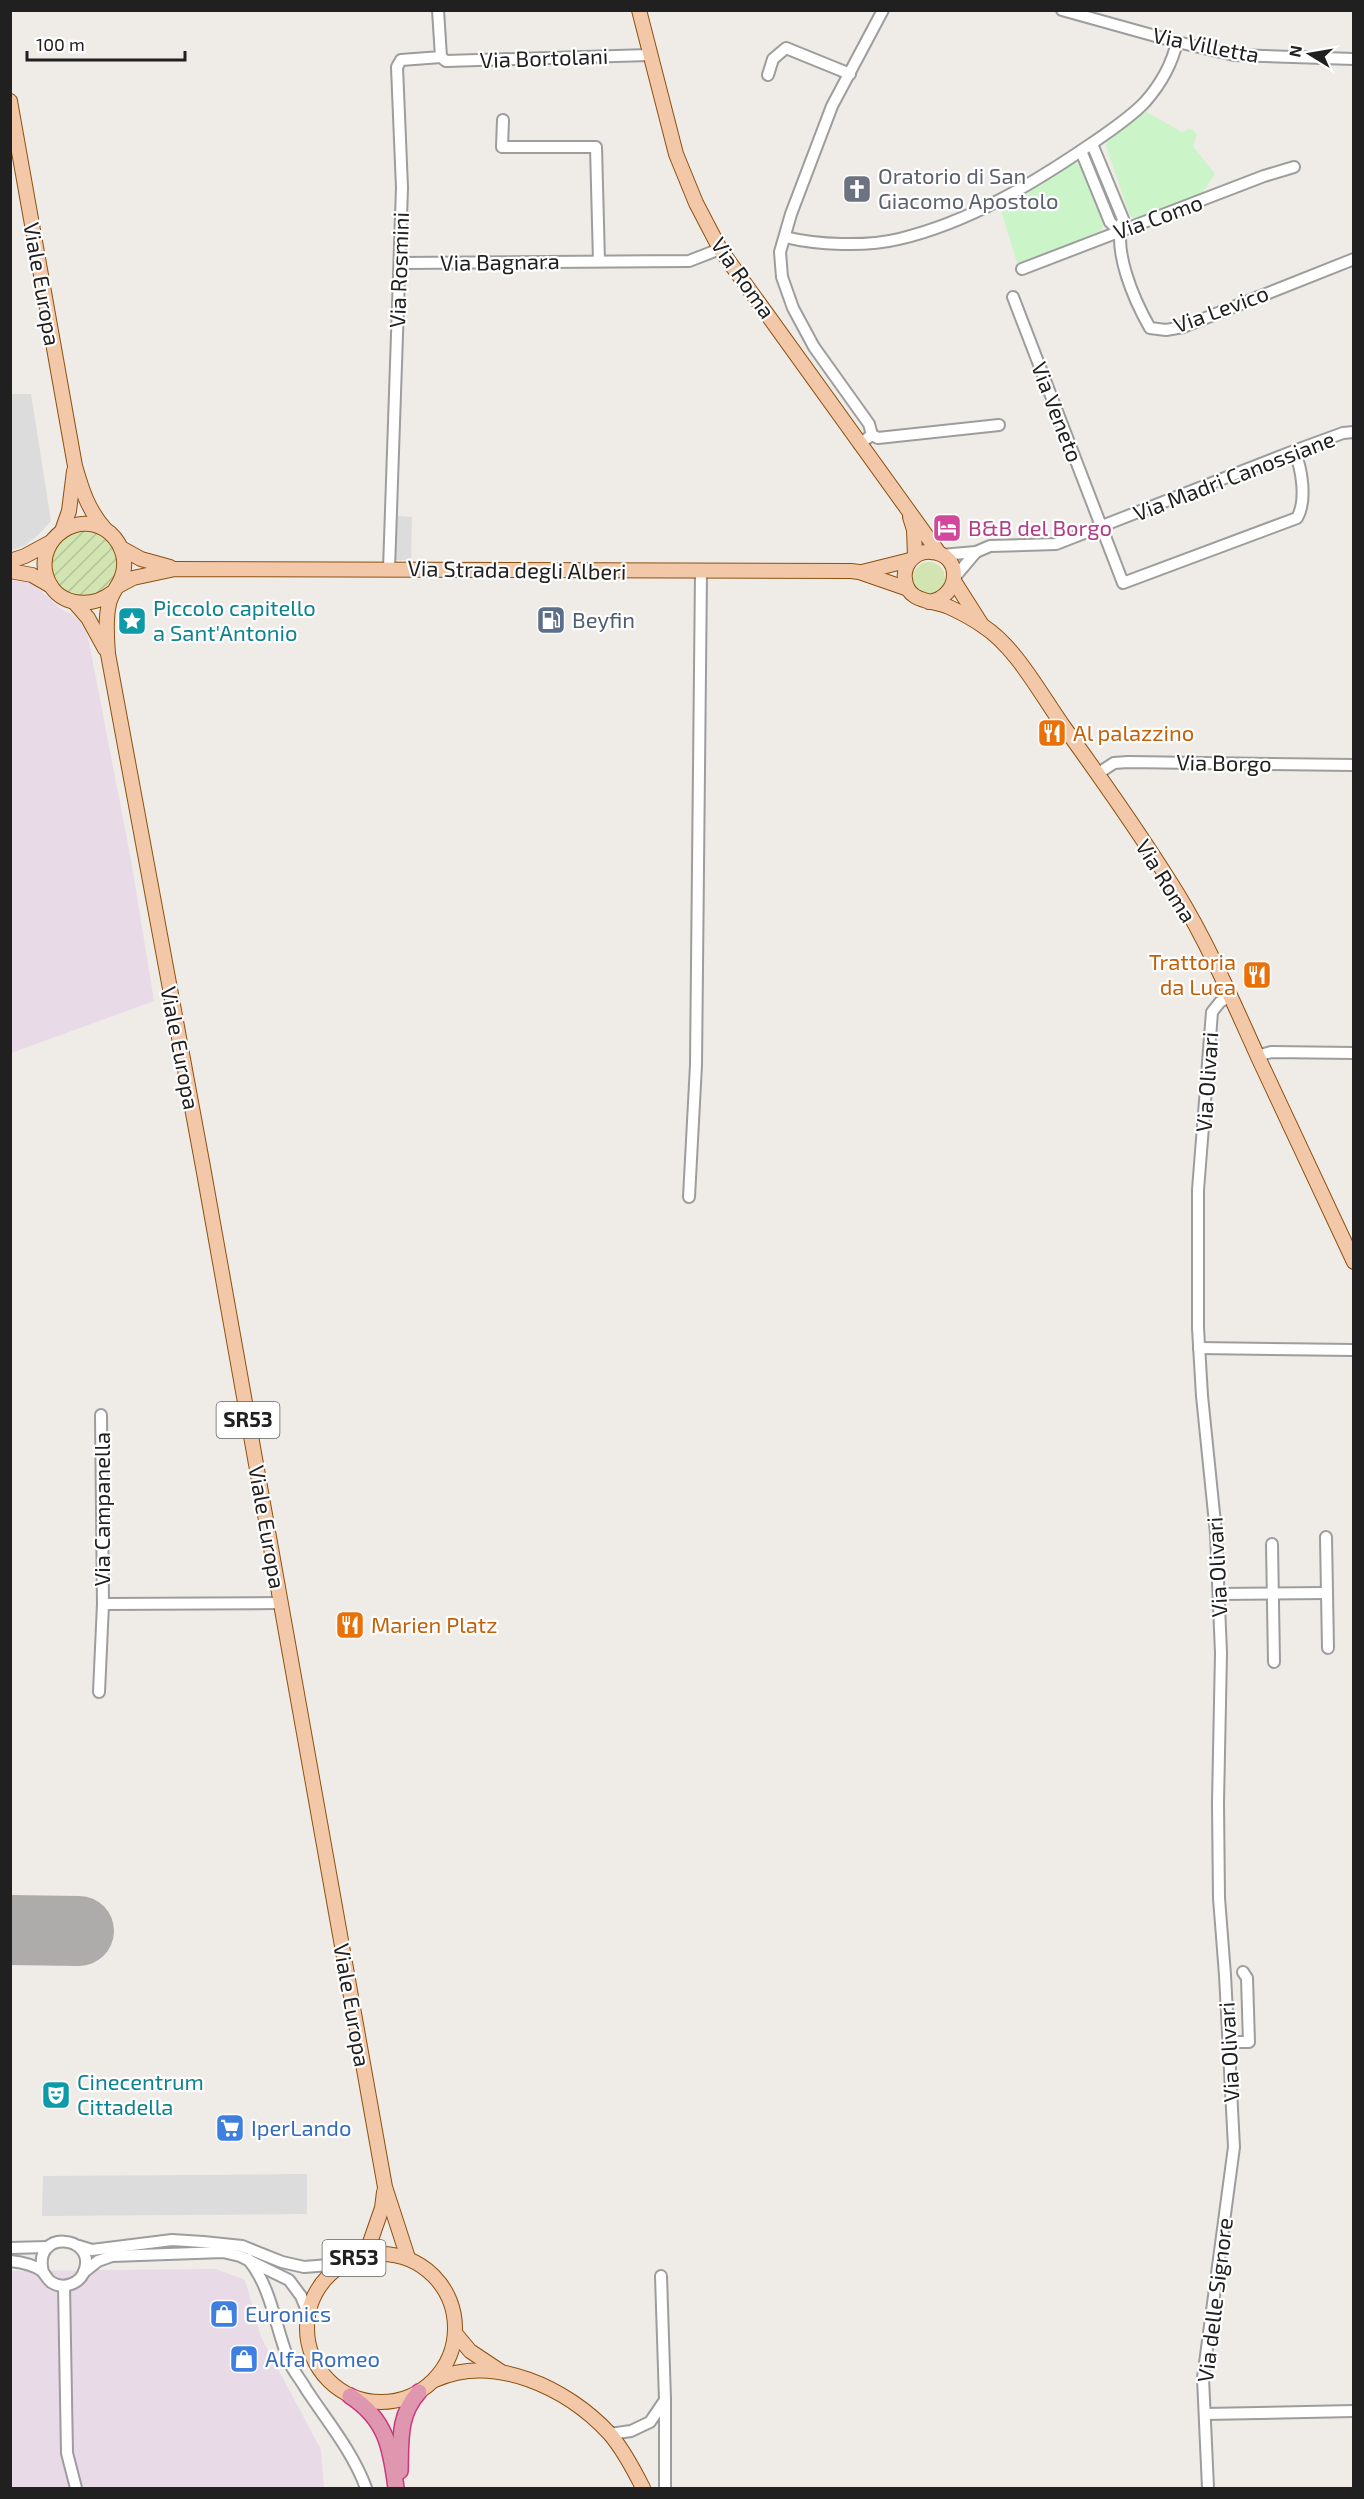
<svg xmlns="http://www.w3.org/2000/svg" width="1364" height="2499" viewBox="0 0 1364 2499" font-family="'Exo 2',sans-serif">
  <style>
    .industrial { fill: #e8dae7 }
    .grass { fill: #d2e4b2 }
    .park { fill: #ccf4c9 }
    .garden { fill: url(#garden-furrows) }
    .parking { fill: #dcdcdc }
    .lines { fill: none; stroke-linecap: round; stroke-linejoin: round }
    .runway { stroke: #aeacaa; stroke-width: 70 }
    .minor-casing { stroke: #9d9d9d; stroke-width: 14 }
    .major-casing { stroke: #8d510f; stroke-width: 16 }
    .highway-casing { stroke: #ca387f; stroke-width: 18 }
    .minor { stroke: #fff; stroke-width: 10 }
    .major { stroke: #f3c8a9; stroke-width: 14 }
    .highway { stroke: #df97af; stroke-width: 15 }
    .labels { text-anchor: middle; stroke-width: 4.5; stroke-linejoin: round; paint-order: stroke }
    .shield { fill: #fff; stroke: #636363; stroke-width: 1.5 }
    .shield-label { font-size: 21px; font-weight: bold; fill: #202020 }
    .street-label { font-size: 22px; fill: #202020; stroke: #fff }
    .worship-label { font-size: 22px; fill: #5b616d; stroke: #fff; text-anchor: start }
    .hotel-label { font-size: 22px; fill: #b23c85; stroke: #fff; text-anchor: start }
    .culture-label { font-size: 22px; fill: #0d838f; stroke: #fff; text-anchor: start }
    .service-label { font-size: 22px; fill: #4e5e75; stroke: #fff; text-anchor: start }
    .food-label { font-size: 22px; fill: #c56008; stroke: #fff; text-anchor: start }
    .shop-label { font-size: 22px; fill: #366cbe; stroke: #fff; text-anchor: start }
  </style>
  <defs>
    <pattern id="garden-furrows" width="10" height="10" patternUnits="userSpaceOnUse" patternTransform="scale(1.5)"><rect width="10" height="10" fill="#d2e4b2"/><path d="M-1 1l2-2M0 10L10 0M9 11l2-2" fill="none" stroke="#b4c399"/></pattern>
  </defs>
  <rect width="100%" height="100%" fill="#efebe7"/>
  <!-- industrial -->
  <g class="industrial">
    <polygon points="10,577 29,580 61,609 73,615 86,627 131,860 154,1001 11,1053"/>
    <polygon points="216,2269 245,2280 261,2337 321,2450 324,2488 11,2488 10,2271"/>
  </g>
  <!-- grass -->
  <circle class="grass" cx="929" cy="578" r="16"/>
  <!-- park -->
  <g class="park">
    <polygon points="1145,111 1182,132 1189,129 1194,131 1197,135 1193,146 1215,174 1200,196 1136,218 1130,216 1106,147 1107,140"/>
    <polygon points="1073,163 1084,166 1104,223 1101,232 1018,266 1000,207 1023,196"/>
  </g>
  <!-- garden -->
  <circle class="garden" cx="84" cy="564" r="33"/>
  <!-- parking -->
  <g class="parking">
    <polygon points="11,394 31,394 51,521 38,535 24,546 11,550"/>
    <polygon points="396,516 412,517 411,560 395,560"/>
    <polygon points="307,2174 307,2214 42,2216 43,2176"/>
  </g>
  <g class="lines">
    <!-- runway -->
    <polyline class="runway" points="10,1930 79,1931"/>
    <!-- minor casing -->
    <g class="minor-casing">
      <g id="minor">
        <polyline points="1062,10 1177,42 1234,55 1354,59"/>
        <polyline points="441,57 446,61 649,55"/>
        <polyline points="768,75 773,59 786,48 850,74"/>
        <polyline points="503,120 502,147 596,147 599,261"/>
        <path d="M1092,144L1123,219C1112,250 1134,300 1150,328L1166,330L1183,327L1354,259"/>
        <polyline points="1081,151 1110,222 1119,231"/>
        <path d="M785,237C817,245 866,247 899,239C970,222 1034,183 1094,142C1111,130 1131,117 1145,102C1160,85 1172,64 1177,42"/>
        <polyline points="400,263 689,261 720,249"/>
        <polyline points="1022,269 1264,176 1294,167"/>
        <path d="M1013,297L1123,583L1297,518C1307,501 1302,468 1294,451"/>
        <polyline points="872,435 878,438 999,425"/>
        <polyline points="859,444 872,435 869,424 814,347 793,308 782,277 780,252 791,214 832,106 883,10"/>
        <polyline points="941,555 976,552 990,546 1056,544 1294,451 1343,433 1354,432"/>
        <polyline points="389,569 402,188 397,67 401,60 441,57 438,10"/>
        <polyline points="954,578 976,552"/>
        <polyline points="1097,774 1114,763 1128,762 1354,765"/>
        <polyline points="1257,1056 1271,1052 1354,1053"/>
        <polyline points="689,1197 696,1065 701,572"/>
        <polyline points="1199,1348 1354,1350"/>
        <polyline points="101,1415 103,1604 281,1603"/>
        <polyline points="1326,1537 1328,1648"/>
        <polyline points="1272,1544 1274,1662"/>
        <polyline points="1219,1594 1327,1593"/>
        <polyline points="99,1692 103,1604"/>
        <polyline points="1229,2042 1249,2042 1247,1978 1243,1972"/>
        <polyline points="79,2246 92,2250 172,2240 203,2242 242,2246 282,2262 304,2267 342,2264"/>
        <polyline points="10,2248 48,2247"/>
        <path d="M248,2259C272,2288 275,2327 289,2361C293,2371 301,2380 306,2389C327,2421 353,2452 366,2488"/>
        <path d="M10,2261C20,2262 34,2265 42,2271C45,2274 47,2279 51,2282C63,2290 81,2284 85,2269C95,2235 32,2229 43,2272"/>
        <polyline points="84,2272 98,2261 112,2256 223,2252 240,2256 289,2280 301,2296 308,2313"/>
        <polyline points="64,2286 67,2453 76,2488"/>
        <polyline points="665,2400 665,2488"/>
        <polyline points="1205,2414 1354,2411"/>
        <polyline points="610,2434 631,2431 650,2422 665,2400 661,2276"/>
        <polyline points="1208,2488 1203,2378 1234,2147 1225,1975 1219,1898 1218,1803 1221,1653 1216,1533 1202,1396 1198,1328 1198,1190 1212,1012 1220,1002 1230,996"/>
      </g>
    </g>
    <!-- major casing -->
    <g class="major-casing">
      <g id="major">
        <polyline points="639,10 676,154 696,203 720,249 939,553"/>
        <path d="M10,101L75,466C82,490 88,510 105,529"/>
        <polyline points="910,517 914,530 915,556"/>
        <polyline points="62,531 69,511 74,471"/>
        <polyline points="121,548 141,559 170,567"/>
        <polyline points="10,561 25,556 51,542"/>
        <polyline points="10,571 32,575 51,586"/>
        <polyline points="862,572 910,560"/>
        <polyline points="954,581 982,625"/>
        <polyline points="118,586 133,578 175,569 851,571 859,572 908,589"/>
        <path d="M113,592C90,610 55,606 46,575C36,538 80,508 110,533C123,545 128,563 121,579C117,588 111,594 109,604C105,620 107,638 108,654L203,1167L385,2187L408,2258"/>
        <path d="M929,602C961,597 963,554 931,552C922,551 915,555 910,561C906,566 904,573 905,579C907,603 933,600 949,607C960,612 973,619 983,626C1016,647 1041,695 1064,727C1103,781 1142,836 1177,893C1209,945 1233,1002 1258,1057C1290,1125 1322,1193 1354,1262"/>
        <polyline points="75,603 88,618 105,649"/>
        <circle cx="381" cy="2328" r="74"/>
        <polyline points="366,2254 382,2208 384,2192"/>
        <polyline points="455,2333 470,2351 500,2371"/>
        <path d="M435,2380C494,2353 567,2388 609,2433C623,2449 634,2470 643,2488"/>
      </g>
    </g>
    <!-- highway casing -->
    <g class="highway-casing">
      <g id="highway">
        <path d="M350,2396C386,2419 391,2448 396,2488"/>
        <path d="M400,2471C401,2441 398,2415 419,2392"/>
      </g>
    </g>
    <!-- minor -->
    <use href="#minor" class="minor"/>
    <!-- major -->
    <use href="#major" class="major"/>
    <!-- highway -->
    <use href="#highway" class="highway"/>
  </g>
  <!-- icons -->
  <defs>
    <g id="church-square" transform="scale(1.5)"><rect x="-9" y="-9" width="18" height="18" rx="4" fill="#6b7280" stroke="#fff"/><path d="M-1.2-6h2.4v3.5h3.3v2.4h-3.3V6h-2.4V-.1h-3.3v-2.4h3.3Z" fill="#fff"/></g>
    <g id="hotel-square" transform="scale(1.5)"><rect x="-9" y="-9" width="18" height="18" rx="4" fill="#d1479c" stroke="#fff"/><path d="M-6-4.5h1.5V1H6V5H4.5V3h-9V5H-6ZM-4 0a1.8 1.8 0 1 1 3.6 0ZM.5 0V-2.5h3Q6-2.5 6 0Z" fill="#fff"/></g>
    <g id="fuel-square" transform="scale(1.5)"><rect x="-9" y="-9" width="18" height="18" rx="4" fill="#5c6f8a" stroke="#fff"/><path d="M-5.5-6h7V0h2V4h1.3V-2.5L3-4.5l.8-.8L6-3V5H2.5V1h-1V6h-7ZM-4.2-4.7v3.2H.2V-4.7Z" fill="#fff"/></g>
    <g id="sight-square" transform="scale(1.5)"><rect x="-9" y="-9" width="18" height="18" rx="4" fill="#0f9aa8" stroke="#fff"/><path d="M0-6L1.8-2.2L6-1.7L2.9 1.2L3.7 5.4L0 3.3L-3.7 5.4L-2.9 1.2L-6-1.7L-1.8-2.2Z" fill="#fff"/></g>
    <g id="restaurant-square" transform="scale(1.5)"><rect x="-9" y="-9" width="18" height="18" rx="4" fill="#e8710a" stroke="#fff"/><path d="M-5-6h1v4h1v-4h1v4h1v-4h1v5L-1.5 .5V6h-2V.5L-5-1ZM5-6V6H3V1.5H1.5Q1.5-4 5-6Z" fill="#fff"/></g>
    <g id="theatre-square" transform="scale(1.5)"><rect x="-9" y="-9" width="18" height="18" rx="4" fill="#0f9aa8" stroke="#fff"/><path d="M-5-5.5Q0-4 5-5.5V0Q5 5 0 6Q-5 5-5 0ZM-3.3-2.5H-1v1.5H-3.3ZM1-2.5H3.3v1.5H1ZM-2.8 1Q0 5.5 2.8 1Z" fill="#fff"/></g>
    <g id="supermarket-square" transform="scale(1.5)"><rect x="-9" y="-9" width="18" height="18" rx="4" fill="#3f7fe0" stroke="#fff"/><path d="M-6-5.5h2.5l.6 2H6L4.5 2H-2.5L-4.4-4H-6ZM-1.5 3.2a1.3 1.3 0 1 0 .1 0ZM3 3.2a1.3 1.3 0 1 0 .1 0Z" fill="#fff"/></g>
    <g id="shop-square" transform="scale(1.5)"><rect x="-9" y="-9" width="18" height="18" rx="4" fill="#3f7fe0" stroke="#fff"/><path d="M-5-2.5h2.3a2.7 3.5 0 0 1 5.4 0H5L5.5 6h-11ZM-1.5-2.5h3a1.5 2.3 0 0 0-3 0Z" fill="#fff"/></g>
  </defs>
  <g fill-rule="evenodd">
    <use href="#church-square" x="857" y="189"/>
    <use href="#hotel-square" x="947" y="528"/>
    <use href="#fuel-square" x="551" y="620"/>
    <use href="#sight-square" x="132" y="621"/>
    <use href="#restaurant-square" x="1052" y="733"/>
    <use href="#restaurant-square" x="1257" y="975"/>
    <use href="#restaurant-square" x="350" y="1625"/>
    <use href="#theatre-square" x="56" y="2095"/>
    <use href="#supermarket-square" x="230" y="2128"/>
    <use href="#shop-square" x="224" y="2314"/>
    <use href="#shop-square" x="244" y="2359"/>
  </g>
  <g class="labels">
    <!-- shield labels -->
    <g class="shield">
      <rect x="216.5" y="1402" width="63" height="36" rx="4.5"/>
      <rect x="322.5" y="2240" width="63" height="36" rx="4.5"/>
    </g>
    <g class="shield-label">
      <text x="248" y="1427">SR53</text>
      <text x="354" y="2265">SR53</text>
    </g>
    <!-- street labels -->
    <g class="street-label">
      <text transform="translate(1206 45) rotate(11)" y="8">Via Villetta</text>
      <text transform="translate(544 58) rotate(-2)" y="8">Via Bortolani</text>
      <text transform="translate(1158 217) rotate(-20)" y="8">Via Como</text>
      <text transform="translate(500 262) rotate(-1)" y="8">Via Bagnara</text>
      <text transform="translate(399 270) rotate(-88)" y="8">Via Rosmini</text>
      <text transform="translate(743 278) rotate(55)" y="8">Via Roma</text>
      <text transform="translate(42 284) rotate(80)" y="8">Viale Europa</text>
      <text transform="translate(1221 309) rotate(-20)" y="8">Via Levico</text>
      <text transform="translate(1057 412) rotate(69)" y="8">Via Veneto</text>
      <text transform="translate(1234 476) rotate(-21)" y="8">Via Madri Canossiane</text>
      <text transform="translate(517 570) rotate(1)" y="8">Via Strada degli Alberi</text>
      <text transform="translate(1224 763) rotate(1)" y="8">Via Borgo</text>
      <text transform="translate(1166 881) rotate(58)" y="8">Via Roma</text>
      <text transform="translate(180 1048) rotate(79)" y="8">Viale Europa</text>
      <text transform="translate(1207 1082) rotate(-86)" y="8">Via Olivari</text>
      <text transform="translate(102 1509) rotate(-90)" y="8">Via Campanella</text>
      <text transform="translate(267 1527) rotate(80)" y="8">Viale Europa</text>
      <text transform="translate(1217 1567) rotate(-93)" y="8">Via Olivari</text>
      <text transform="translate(352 2005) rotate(80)" y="8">Viale Europa</text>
      <text transform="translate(1229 2052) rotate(-93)" y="8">Via Olivari</text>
      <text transform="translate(1215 2300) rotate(-83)" y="8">Via delle Signore</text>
    </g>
    <!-- worship labels -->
    <g class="worship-label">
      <text x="878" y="184">Oratorio di San<tspan x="878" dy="25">Giacomo Apostolo</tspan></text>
    </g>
    <!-- hotel labels -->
    <g class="hotel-label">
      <text x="968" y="536">B&amp;B del Borgo</text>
    </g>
    <!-- culture labels -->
    <g class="culture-label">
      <text x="153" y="616">Piccolo capitello<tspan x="153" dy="25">a Sant'Antonio</tspan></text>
      <text x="77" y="2090">Cinecentrum<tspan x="77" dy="25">Cittadella</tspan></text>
    </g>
    <!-- service labels -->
    <g class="service-label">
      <text x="572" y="628">Beyfin</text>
    </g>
    <!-- food labels -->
    <g class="food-label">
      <text x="1073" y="741">Al palazzino</text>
      <text x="1236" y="970" text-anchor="end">Trattoria<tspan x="1236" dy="25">da Luca</tspan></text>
      <text x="371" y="1633">Marien Platz</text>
    </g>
    <!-- shop labels -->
    <g class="shop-label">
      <text x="251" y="2136">IperLando</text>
      <text x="245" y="2322">Euronics</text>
      <text x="265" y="2367">Alfa Romeo</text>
    </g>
  </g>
  <!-- border -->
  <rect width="1364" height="2499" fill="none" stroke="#202020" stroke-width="24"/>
  <!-- north arrow -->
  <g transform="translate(1310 54) rotate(281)" stroke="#ffffff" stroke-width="4.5" paint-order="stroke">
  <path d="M0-4.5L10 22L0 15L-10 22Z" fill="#202020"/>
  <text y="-9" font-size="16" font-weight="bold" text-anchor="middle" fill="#202020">N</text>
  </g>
  <!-- scale -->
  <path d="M27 51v9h158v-9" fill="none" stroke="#202020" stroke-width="3"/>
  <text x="36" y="51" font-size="18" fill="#202020" stroke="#ffffff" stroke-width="4.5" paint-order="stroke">100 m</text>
</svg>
